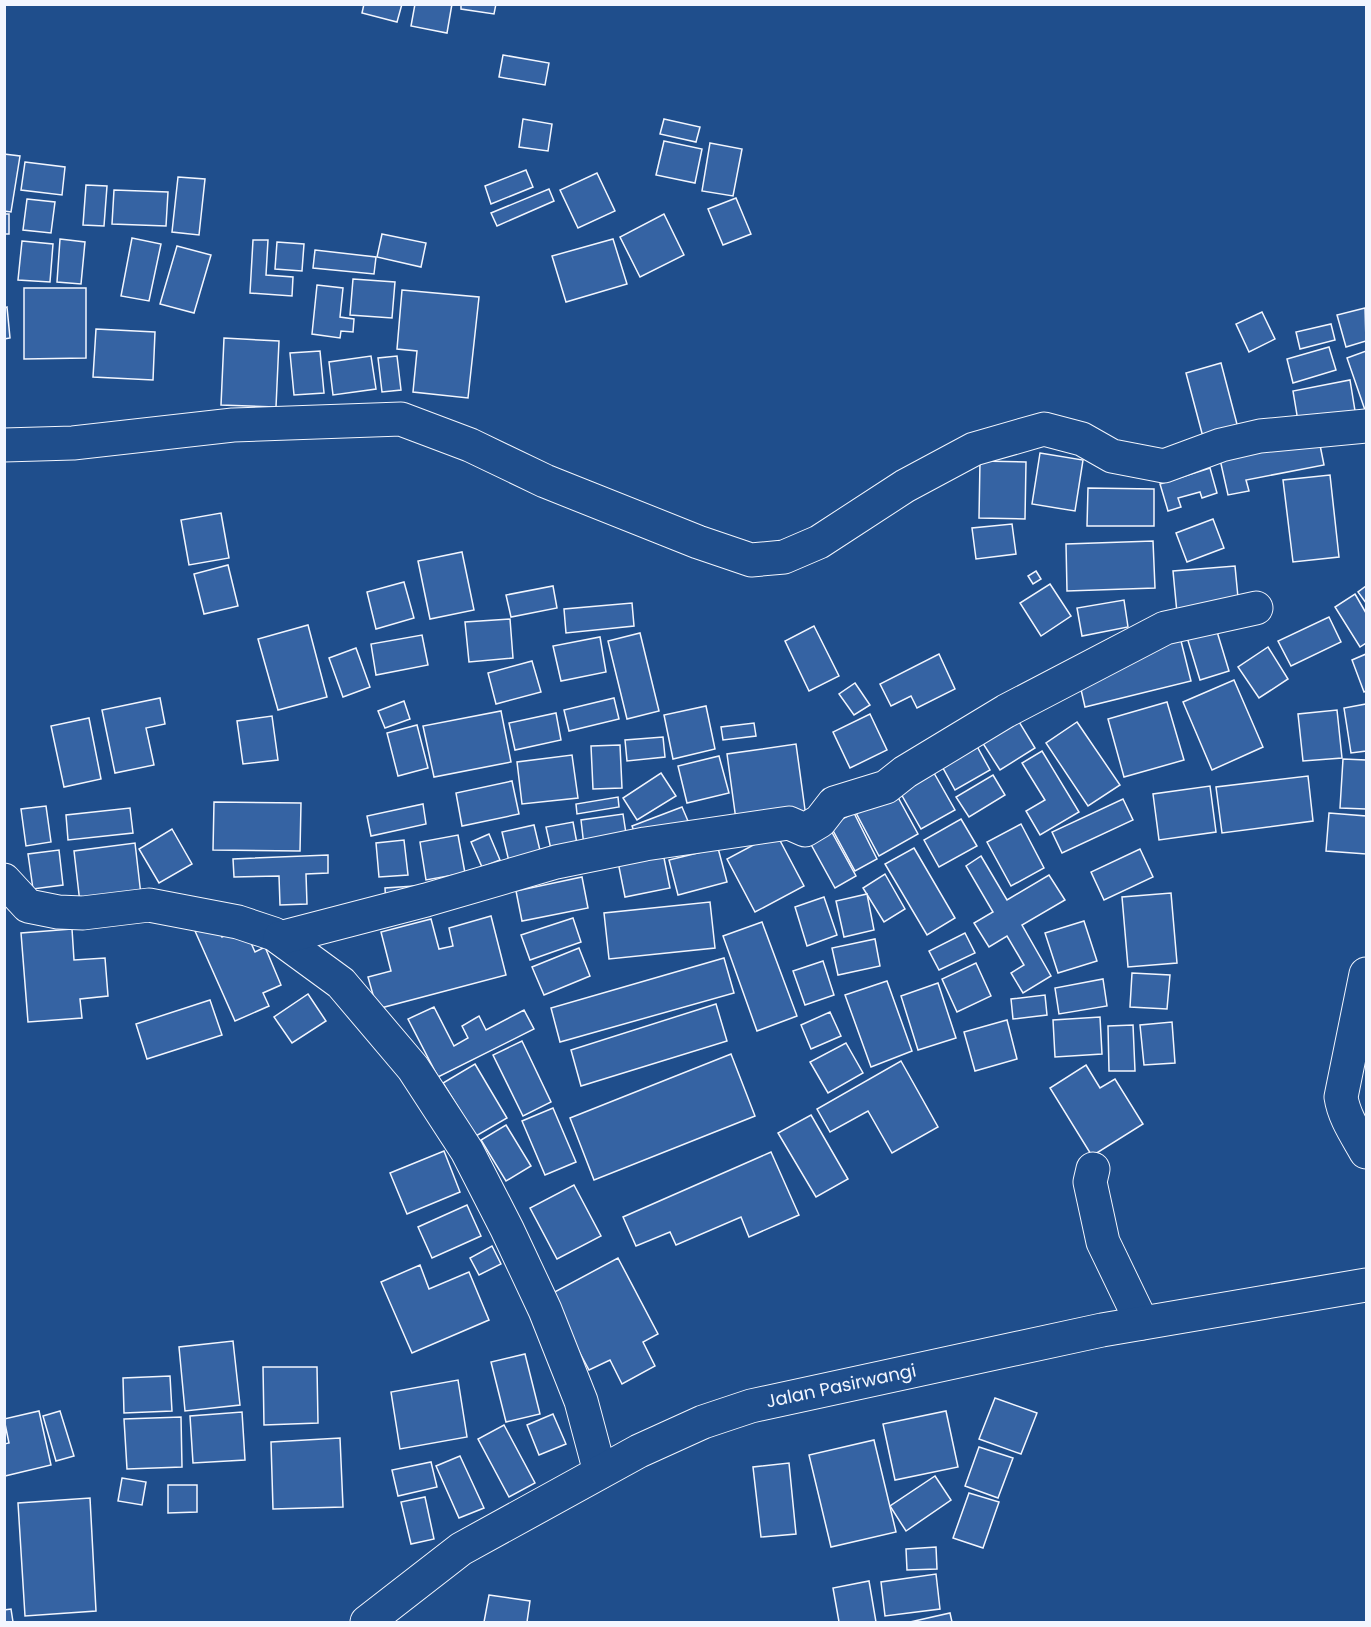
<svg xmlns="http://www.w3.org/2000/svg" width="1371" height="1627" viewBox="0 0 1371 1627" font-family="Poppins,sans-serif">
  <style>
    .building { fill: #3563a3; stroke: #f2f6ff; stroke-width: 1.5 }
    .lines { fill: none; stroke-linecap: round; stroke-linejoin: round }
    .minor-casing { stroke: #f2f6ff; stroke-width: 35 }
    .tertiary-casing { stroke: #f2f6ff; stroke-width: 35 }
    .minor { stroke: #1f4e8c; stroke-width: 33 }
    .tertiary { stroke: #1f4e8c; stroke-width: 33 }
    .labels { text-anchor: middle; stroke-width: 4.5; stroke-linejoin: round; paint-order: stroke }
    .street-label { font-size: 18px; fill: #f2f6ff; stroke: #1f4e8c }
  </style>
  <rect width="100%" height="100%" fill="#1f4e8c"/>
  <!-- building -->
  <g class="building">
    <polygon points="364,4 402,4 397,22 362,13"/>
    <polygon points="415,4 452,4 447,33 411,26"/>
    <polygon points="461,4 496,4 494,14 461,9"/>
    <polygon points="503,55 549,63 545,85 499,77"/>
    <polygon points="523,119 552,124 548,151 519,147"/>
    <polygon points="664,119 700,127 696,142 660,134"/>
    <polygon points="664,141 702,149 695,183 656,175"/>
    <polygon points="710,143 742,149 733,196 702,191"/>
    <polygon points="4,154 20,156 11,212 4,211"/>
    <polygon points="25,162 65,167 62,195 21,190"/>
    <polygon points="526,170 533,187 491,204 485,186"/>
    <polygon points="597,173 615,211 578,228 560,190"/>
    <polygon points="178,177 205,179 199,235 172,232"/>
    <polygon points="86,185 107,186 104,226 83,225"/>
    <polygon points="549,189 554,201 497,226 491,213"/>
    <polygon points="114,190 168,192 166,226 112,224"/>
    <polygon points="736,198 751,234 723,245 708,209"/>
    <polygon points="27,199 55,202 51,233 23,230"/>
    <rect x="4" y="214" width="5" height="20"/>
    <polygon points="664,214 684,255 640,277 620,237"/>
    <polygon points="382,234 426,243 421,267 377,257"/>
    <polygon points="132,238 161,244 149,301 121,296"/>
    <polygon points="60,239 85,242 81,284 57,282"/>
    <polygon points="613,239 627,284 566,302 552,256"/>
    <polygon points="253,240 268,240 266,275 293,277 292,296 250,293"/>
    <polygon points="22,241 53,244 50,282 18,280"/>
    <polygon points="277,242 304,244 302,271 275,269"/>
    <polygon points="177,246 211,255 194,313 160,304"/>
    <polygon points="315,250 376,257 374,274 313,268"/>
    <polygon points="353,279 395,282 392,318 350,315"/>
    <polygon points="317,285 343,288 340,317 354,319 353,332 341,331 340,338 312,334"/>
    <polygon points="24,288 86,288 86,358 24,359"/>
    <polygon points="402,290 479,297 468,398 413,392 417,351 397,349"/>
    <polygon points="7,307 10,338 4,339 4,308"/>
    <polygon points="1365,308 1366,341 1346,347 1337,315"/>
    <polygon points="1262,312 1275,339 1249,352 1236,324"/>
    <polygon points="1331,324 1335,340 1300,349 1296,332"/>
    <polygon points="96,329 155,332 153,380 93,377"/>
    <polygon points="224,338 279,341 276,407 221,405"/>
    <polygon points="1329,347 1336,370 1293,383 1287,359"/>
    <polygon points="320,351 324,393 294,395 290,353"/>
    <polygon points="1366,351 1366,413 1347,358"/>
    <polygon points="371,356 376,389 333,395 329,362"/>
    <polygon points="397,356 401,390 382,392 378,358"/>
    <polygon points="1221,363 1238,428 1203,437 1186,373"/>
    <polygon points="1350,380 1356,417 1299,427 1293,391"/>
    <polygon points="1318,435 1324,465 1246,480 1249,491 1228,495 1219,455"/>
    <polygon points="1040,453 1083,460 1075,511 1032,504"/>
    <polygon points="980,461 1026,462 1025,519 979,518"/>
    <polygon points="1210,468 1217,493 1202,498 1200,492 1178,498 1181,507 1168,511 1160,484"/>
    <polygon points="1330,475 1339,557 1293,562 1283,480"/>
    <polygon points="1088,488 1154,489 1154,526 1087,526"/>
    <polygon points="221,513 229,558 189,565 181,520"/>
    <polygon points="1213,519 1224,548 1187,562 1176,533"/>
    <polygon points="1012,524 1016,554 976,559 972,528"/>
    <polygon points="1153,541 1155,588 1067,591 1066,544"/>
    <polygon points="462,552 474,610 430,619 418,561"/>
    <polygon points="228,565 238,606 204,614 194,574"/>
    <polygon points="1235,566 1239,608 1177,613 1173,571"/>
    <polygon points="1036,571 1041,579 1033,584 1028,576"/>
    <polygon points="404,582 414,618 376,629 367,592"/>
    <polygon points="1050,584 1071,616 1041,636 1020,603"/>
    <polygon points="553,586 557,608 511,617 506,595"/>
    <polygon points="1366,586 1366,603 1358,592"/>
    <polygon points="1355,594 1366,613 1366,643 1360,647 1335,607"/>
    <polygon points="1124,600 1128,627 1082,636 1077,608"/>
    <polygon points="632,603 634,626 566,633 564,609"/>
    <polygon points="1329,617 1341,642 1291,666 1278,641"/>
    <polygon points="510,619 513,658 469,662 465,622"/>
    <polygon points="308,625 327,697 278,710 258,639"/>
    <polygon points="1215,625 1229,671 1200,680 1186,634"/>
    <polygon points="814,626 839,676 809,691 785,641"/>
    <polygon points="640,633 659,711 627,719 608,641"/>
    <polygon points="1179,633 1191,681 1085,707 1074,659"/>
    <polygon points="422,635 428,665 376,675 371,644"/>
    <polygon points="600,637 606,672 561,681 553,646"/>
    <polygon points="1268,647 1288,679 1259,698 1238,667"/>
    <polygon points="356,648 370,687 343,697 329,658"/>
    <polygon points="939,654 955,689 917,708 911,696 891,706 880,684"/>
    <polygon points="1366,654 1366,691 1364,692 1352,660"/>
    <polygon points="532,661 541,692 496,704 488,673"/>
    <polygon points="1234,680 1263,747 1212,770 1183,702"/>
    <polygon points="855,683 870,705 854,715 839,694"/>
    <polygon points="160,698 165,724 146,728 154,765 115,773 102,710"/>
    <polygon points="614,698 619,719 569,731 564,710"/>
    <polygon points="404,701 410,719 385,728 378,711"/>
    <polygon points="1167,702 1184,760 1124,777 1108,719"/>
    <polygon points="1366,704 1366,751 1351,753 1344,708"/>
    <polygon points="706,706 715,749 673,759 664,715"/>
    <polygon points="1337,710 1342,758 1303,761 1298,714"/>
    <polygon points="501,711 511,762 434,777 423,726"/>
    <polygon points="1013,712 1035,748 1000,770 977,734"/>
    <polygon points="556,713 561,740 515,750 509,723"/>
    <polygon points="870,714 887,750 850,768 833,732"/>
    <polygon points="272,716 278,760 243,764 237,721"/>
    <polygon points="89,718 101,779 64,787 51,726"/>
    <polygon points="1077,722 1120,785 1088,806 1046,743"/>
    <polygon points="754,723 756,736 723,740 721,727"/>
    <polygon points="417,725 428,768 398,776 387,733"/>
    <polygon points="663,737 665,757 627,761 625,740"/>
    <polygon points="973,739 990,770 955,790 938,759"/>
    <polygon points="796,744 806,817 737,827 727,754"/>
    <polygon points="620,745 622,788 593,789 591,746"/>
    <polygon points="1042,751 1079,812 1040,835 1026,811 1045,800 1022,763"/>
    <polygon points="572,755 578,798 522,804 517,762"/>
    <polygon points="719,756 729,793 687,803 678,766"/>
    <polygon points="1343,759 1366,760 1366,809 1340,808"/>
    <polygon points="930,766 955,810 921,829 896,785"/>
    <polygon points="661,773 676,796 637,820 623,798"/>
    <polygon points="993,775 1005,795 969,817 956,797"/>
    <polygon points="1308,776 1313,821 1222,833 1216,787"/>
    <polygon points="512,781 519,814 462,826 456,793"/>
    <polygon points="1210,786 1216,832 1159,840 1153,794"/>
    <polygon points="894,790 918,834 879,856 855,811"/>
    <polygon points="618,797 619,807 577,814 576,804"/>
    <polygon points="1123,799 1133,820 1062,853 1052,832"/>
    <polygon points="214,802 301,803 300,851 213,850"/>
    <polygon points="423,804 426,824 371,836 367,816"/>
    <polygon points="46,806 51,842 26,846 21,809"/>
    <polygon points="682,807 688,821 638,842 632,826"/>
    <polygon points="130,808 133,833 68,840 66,815"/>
    <polygon points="854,813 877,859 855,871 830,825"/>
    <polygon points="1329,813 1366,816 1366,854 1326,851"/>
    <polygon points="623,814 627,840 584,846 581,820"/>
    <polygon points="961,819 977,846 939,867 924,840"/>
    <polygon points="573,822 578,849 552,854 546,827"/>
    <polygon points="1021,824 1044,868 1011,886 987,842"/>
    <polygon points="534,825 543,863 511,870 502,832"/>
    <polygon points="829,827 856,876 835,888 808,839"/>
    <polygon points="172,829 192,864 159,883 139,849"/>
    <polygon points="776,833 804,886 755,912 727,859"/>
    <polygon points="489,834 500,860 482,867 471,842"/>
    <polygon points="458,835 465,873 426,880 420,842"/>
    <polygon points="404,840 408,875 379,877 376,843"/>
    <polygon points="135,843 141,895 80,903 74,851"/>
    <polygon points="718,848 727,882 678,895 669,860"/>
    <polygon points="914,848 955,918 927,935 885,864"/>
    <polygon points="1140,849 1153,877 1104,900 1091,872"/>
    <polygon points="59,850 63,885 33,889 28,854"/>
    <polygon points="663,853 670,888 625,897 618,862"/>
    <polygon points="328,855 328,873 306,874 307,904 280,905 279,876 234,877 233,859"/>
    <polygon points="981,856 1007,900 1049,875 1065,900 1022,925 1051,976 1023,993 1011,973 1024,965 1007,936 989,947 974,923 993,912 966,866"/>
    <polygon points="885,874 905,909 884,922 863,888"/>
    <polygon points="582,877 588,908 522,921 516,891"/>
    <polygon points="414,886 416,902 386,905 385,888"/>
    <polygon points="1171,893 1177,963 1128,967 1122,897"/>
    <polygon points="867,894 874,930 844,937 836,901"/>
    <polygon points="824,897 837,935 807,946 795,907"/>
    <polygon points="710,902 715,948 609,959 604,913"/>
    <polygon points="491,916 506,975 377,1009 368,977 391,971 381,932 431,919 439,949 453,946 449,928"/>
    <polygon points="573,918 581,942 530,960 521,935"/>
    <polygon points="1084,921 1097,961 1058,973 1045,933"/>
    <polygon points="762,922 797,1016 757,1031 723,936"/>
    <polygon points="215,923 222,937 244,927 255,952 265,947 281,985 263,993 269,1006 235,1021 195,931"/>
    <polygon points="72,929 74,960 105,958 108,996 80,999 82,1018 28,1022 21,933"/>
    <polygon points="965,933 975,953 939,970 929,951"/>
    <polygon points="875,939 880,966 838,975 832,948"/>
    <polygon points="579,948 590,976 544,995 532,967"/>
    <polygon points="724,958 734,993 560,1042 551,1008"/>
    <polygon points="823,961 834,995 805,1005 793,971"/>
    <polygon points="976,963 991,996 957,1012 942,979"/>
    <polygon points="1132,973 1170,975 1167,1009 1130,1007"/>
    <polygon points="1103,979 1107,1006 1059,1014 1055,988"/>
    <polygon points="887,981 912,1051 871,1067 845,995"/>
    <polygon points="938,983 956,1038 918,1050 901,996"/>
    <polygon points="308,994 326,1021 292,1043 274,1017"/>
    <polygon points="1045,995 1047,1015 1013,1019 1011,999"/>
    <polygon points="210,1000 222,1035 147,1059 136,1024"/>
    <polygon points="716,1004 727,1041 581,1086 571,1050"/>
    <polygon points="434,1007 454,1046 468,1038 462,1026 479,1016 486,1030 524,1010 534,1029 438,1077 408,1019"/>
    <polygon points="830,1012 841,1036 811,1049 801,1025"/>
    <polygon points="1100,1017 1102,1054 1055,1057 1053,1020"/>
    <polygon points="1007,1020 1017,1059 975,1071 964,1032"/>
    <polygon points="1172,1022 1175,1063 1144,1065 1140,1025"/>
    <polygon points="1133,1025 1135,1071 1109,1071 1108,1026"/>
    <polygon points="522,1041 551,1102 523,1116 493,1055"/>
    <polygon points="846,1043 863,1073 828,1093 810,1062"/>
    <polygon points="731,1054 755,1116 594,1180 570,1118"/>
    <polygon points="901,1061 938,1127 892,1153 868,1111 830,1132 817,1109"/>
    <polygon points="475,1064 507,1118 476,1136 443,1083"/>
    <polygon points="1086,1065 1100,1088 1115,1079 1143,1124 1092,1156 1050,1088"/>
    <polygon points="553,1108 576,1162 545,1175 522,1121"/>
    <polygon points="811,1115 848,1179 816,1197 778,1133"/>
    <polygon points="506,1125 531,1166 506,1181 481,1140"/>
    <polygon points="444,1151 460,1192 407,1214 390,1173"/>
    <polygon points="771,1152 799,1215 749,1237 741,1217 676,1245 670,1232 636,1246 623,1217"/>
    <polygon points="574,1185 601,1236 557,1259 530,1208"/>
    <polygon points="467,1205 481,1236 432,1258 418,1227"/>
    <polygon points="492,1246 501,1264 479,1275 470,1258"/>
    <polygon points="618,1258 658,1334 643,1342 655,1366 622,1384 610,1360 589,1370 549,1295"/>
    <polygon points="420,1265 429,1289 469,1272 489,1320 412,1353 381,1282"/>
    <polygon points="233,1341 240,1405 185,1411 179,1347"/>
    <polygon points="525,1354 540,1414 506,1422 491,1362"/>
    <polygon points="263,1367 317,1367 318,1423 264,1425"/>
    <polygon points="170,1376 172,1411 124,1413 123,1378"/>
    <polygon points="458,1380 467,1437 400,1449 391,1392"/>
    <polygon points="995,1398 1037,1413 1021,1454 979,1439"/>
    <polygon points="39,1411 51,1465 5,1476 4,1444 9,1443 4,1419"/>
    <polygon points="60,1411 74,1456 56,1461 43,1416"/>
    <polygon points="946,1411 958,1467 895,1480 883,1424"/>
    <polygon points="242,1412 245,1460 193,1463 190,1416"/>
    <polygon points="553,1414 566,1444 539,1455 527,1425"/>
    <polygon points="181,1417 182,1467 127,1469 124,1419"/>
    <polygon points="504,1425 535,1483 509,1497 478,1439"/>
    <polygon points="340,1438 343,1507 273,1509 271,1442"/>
    <polygon points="874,1440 896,1532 831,1547 809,1455"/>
    <polygon points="979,1447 1013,1458 998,1498 965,1486"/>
    <polygon points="460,1456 484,1508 459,1518 436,1466"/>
    <polygon points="431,1462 437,1487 398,1496 392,1470"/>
    <polygon points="789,1463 796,1534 761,1537 753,1467"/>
    <polygon points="935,1476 951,1500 906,1531 890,1506"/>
    <polygon points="122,1478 146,1482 142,1505 118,1501"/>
    <polygon points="168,1485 197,1485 197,1512 168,1513"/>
    <polygon points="969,1493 999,1502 983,1548 953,1538"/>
    <polygon points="425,1497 434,1539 411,1544 401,1502"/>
    <polygon points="90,1498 96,1611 25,1616 18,1503"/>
    <polygon points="936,1547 937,1569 907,1570 906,1549"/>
    <polygon points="936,1574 940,1609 885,1616 881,1582"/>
    <polygon points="869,1581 876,1622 839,1622 833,1588"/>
    <polygon points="489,1595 530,1601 527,1622 484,1622"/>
    <polygon points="11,1609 13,1622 4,1622 4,1610"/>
    <polygon points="950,1613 952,1622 910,1622"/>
  </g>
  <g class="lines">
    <!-- minor casing -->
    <g class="minor-casing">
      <g id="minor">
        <polyline points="4,445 73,443 233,425 401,419 470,445 545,481 698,542 751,560 784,557 819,542 905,486 974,449 1044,429 1082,439 1112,456 1164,466 1221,445 1260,436 1366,426"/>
        <polyline points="4,880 28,906 58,912 83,913 149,905 238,922 274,934 341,983 413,1068 467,1151 507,1229 545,1310 581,1401 600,1472"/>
        <polyline points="280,938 426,900 556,862 645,844 789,823 805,830 820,821 834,803 886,787 905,772 1006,711 1165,628 1256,608"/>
        <path d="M1366,974L1341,1097C1344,1117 1356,1134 1366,1152"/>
        <polyline points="1093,1169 1090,1182 1103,1242 1142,1323"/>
      </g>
    </g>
    <!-- tertiary casing -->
    <g class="tertiary-casing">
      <polyline id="tertiary" points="367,1622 461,1549 639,1451 703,1422 751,1406 1102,1330 1366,1285"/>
    </g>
    <!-- minor -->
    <use href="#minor" class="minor"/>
    <!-- tertiary -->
    <use href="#tertiary" class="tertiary"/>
  </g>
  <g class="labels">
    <!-- street labels -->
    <g class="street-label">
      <text transform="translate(841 1386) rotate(-12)" y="6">Jalan Pasirwangi</text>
    </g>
  </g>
  <!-- border -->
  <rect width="1371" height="1627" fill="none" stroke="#f2f6ff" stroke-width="12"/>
</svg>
